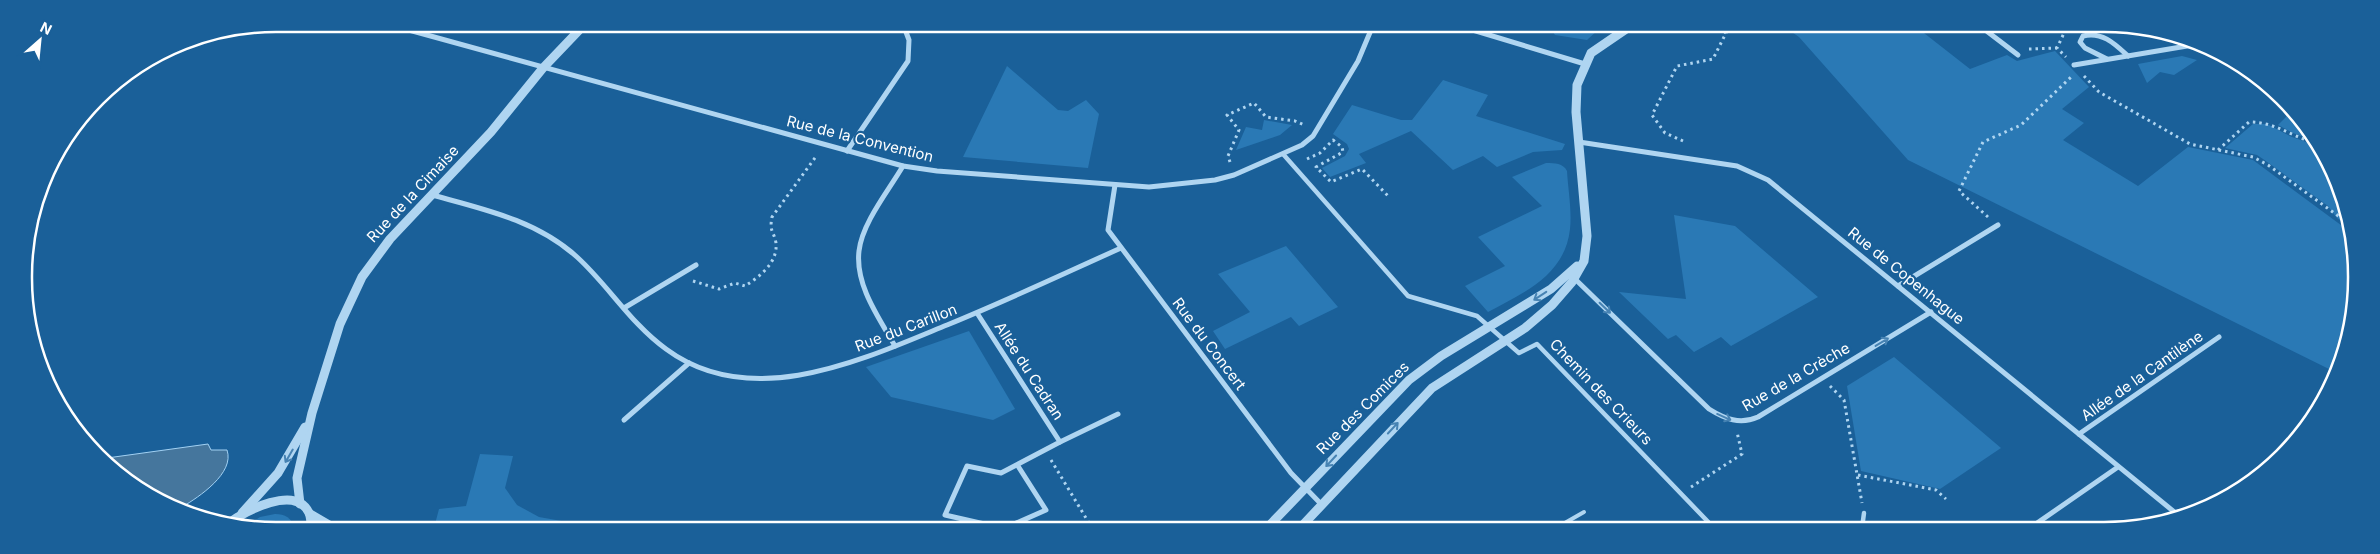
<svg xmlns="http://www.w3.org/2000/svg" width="2380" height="554" viewBox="0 0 2380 554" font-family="Inter,sans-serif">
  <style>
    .green { fill: #2a79b5 }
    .water { fill: #45769d; stroke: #a2d1f3 }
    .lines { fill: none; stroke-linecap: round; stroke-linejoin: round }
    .path { stroke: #afd5f1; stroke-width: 3; stroke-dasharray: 2.5 4; stroke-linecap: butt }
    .service { stroke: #afd5f1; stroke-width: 4 }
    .pedestrian { stroke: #afd5f1; stroke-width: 4.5 }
    .minor { stroke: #afd5f1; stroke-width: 5 }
    .tertiary { stroke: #afd5f1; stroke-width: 9 }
    .oneway { stroke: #4783b3 }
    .labels { text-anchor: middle; stroke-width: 4.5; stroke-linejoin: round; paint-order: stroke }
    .street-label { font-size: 15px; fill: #fff; stroke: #1a6099 }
    .rim { fill: none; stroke: #fff; stroke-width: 2.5 }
  </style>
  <rect width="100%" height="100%" fill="#1a6099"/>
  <!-- green -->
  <g class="green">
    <polygon points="1567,25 1597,25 1599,29 1587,40 1555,35 1553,32"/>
    <polygon points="1783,26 1915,26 1970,69 2007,55 2017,61 2055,51 2089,87 2062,109 2084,123 2063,140 2138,186 2188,147 2253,160 2349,231 2354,310 2335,372 1908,160 1799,37"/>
    <polygon points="2182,56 2197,60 2174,75 2160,72 2147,83 2138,64"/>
    <polygon points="1007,66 1058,110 1068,111 1086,100 1099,114 1088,168 963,157"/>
    <polygon points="1443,80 1488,95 1476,116 1565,144 1562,150 1533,152 1497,167 1483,156 1453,170 1411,131 1359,154 1366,163 1330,177 1322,168 1345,156 1349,149 1347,144 1333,134 1352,105 1401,120 1412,120"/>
    <polygon points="2291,112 2304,123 2312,140 2293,133 2278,125"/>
    <polygon points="1264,120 1292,125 1280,135 1236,150 1246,127 1262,130"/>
    <polygon points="2253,124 2267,124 2292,137 2315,145 2348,212 2349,227 2337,218 2328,206 2263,159 2257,155 2225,148"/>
    <path d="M1546,163C1555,163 1563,163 1567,171C1568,189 1572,210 1570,229C1565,275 1524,293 1488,312L1465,286L1505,266L1478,237L1542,206L1512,177Z"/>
    <polygon points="1674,215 1735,226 1818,297 1731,346 1721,337 1694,352 1676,335 1668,339 1619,292 1686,299"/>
    <polygon points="1286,246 1338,307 1299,326 1291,317 1225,349 1213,331 1250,312 1218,274"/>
    <polygon points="969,331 1015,409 993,420 891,397 866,367"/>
    <polygon points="1894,357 2001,448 1940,489 1861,471 1847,386"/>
    <polygon points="480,454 513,456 505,488 517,505 539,517 601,528 434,528 439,509 466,506"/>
    <path d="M275,514C285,514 292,518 294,528H243L260,517Z"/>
  </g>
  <!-- water -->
  <path class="water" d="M208,444L211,450H227C235,473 199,497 182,507L150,496L107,458Z"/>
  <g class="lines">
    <!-- path -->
    <g class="path">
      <polyline points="2058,26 2065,31 2057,48 2066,57"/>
      <polyline points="2029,49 2057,48"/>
      <polyline points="2084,76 2099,92 2190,144 2253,157 2268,165 2348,223"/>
      <polyline points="1683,141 1665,133 1652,115 1677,66 1713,59 1726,33 1715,25"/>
      <path d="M2218,150L2249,122C2275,122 2288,135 2313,142"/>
      <polyline points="1307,159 1320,153 1333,140 1342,147 1343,152 1316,167 1331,182 1362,169 1390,198"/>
      <polyline points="1230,162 1228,156 1239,130 1227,115 1254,103 1266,117 1295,121 1304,125"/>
      <polyline points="1988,217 1959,191 1983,142 2021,125 2071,77"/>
      <path d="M693,281L719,289L735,283L745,286C759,277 778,263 776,243C774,231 769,232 772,217L817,155"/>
      <polyline points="1830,386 1844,400 1862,503"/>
      <polyline points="1051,460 1092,528"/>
      <polyline points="1858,475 1936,490 1946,499"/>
      <polyline points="1691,487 1742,454 1737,432"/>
    </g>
    <!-- service -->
    <polyline class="service" points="1556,528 1584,512"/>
    <!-- pedestrian -->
    <g class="pedestrian">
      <polyline points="1283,154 1408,296 1477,316 1519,353 1537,344 1714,528"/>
      <polyline points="1862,528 1864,513"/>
    </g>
    <!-- minor -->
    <g class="minor">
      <polyline points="387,24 903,166 937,171 1149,187 1215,180 1234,175 1302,145 1313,136 1358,61 1371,30 1385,25"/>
      <polyline points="1356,25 1371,30"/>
      <polyline points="1456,25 1585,64"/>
      <polyline points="1980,26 2018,55"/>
      <path d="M2107,59L2085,48L2080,42L2083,36C2102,31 2115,44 2128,56"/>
      <polyline points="2074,65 2193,45"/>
      <polyline points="1579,142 1737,166 1768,180 2178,515"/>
      <polyline points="847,151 908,61 909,40 903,24"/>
      <polyline points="1115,185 1108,230 1291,473 1322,505"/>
      <path d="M432,195C483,209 536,220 577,257C608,285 631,324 666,349C751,412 862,360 947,325C1006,301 1063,274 1121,248"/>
      <path d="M1574,278L1709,409C1725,419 1740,425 1758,417L1931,312"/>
      <polyline points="1898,286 1998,225"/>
      <polyline points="624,308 696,265"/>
      <polyline points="977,313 1060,442 1001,473 967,466 945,515 1002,528"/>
      <path d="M895,346C879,318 855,285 859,251C862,223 889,190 903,166"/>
      <polyline points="624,420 689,363"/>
      <polyline points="2079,434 2219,337"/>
      <polyline points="1060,442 1118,414"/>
      <polyline points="1005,528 1046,510 1018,466"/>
      <polyline points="2030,528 2118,467"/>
    </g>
    <!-- tertiary -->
    <g class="tertiary">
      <polyline points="300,504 297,478 312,413 340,324 362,277 390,239 491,132 543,68 585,24"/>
      <polyline points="242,513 278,473 305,427"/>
      <polyline points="310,514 334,528"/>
      <path d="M229,523C245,511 296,484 309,513C311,517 311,523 311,528"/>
      <polyline points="1267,528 1409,380 1441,356 1551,289 1577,266"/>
      <polyline points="1300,528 1432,388 1525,328 1552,305 1572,282 1584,261 1587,236 1576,112 1577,85 1591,53 1632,25"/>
    </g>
  </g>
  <!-- one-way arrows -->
  <defs><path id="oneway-shaft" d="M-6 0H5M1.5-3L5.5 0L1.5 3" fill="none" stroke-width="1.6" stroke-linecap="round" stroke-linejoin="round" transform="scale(1.25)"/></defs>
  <g class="oneway">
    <use href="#oneway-shaft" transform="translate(1540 296) rotate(147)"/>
    <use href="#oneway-shaft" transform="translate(1605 308) rotate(44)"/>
    <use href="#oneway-shaft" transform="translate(1882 342) rotate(-31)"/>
    <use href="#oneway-shaft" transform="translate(1724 417) rotate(24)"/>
    <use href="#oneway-shaft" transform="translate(1393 428) rotate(-47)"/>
    <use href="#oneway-shaft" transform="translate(289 456) rotate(120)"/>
    <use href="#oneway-shaft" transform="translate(1331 461) rotate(133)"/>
  </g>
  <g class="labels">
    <!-- street labels -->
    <g class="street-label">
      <text transform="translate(860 139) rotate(14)" y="5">Rue de la Convention</text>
      <text transform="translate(413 194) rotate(-47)" y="5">Rue de la Cimaise</text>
      <text transform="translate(1906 276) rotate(39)" y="5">Rue de Copenhague</text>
      <text transform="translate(906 328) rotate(-21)" y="5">Rue du Carillon</text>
      <text transform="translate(1209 344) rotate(53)" y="5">Rue du Concert</text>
      <text transform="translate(1029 371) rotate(57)" y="5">Allée du Cadran</text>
      <text transform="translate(2142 376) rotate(-35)" y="5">Allée de la Cantilène</text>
      <text transform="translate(1796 377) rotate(-30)" y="5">Rue de la Crèche</text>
      <text transform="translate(1601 392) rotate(46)" y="5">Chemin des Crieurs</text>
      <text transform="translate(1363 408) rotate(-45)" y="5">Rue des Comices</text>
    </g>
  </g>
  <!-- crop -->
  <path d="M0 0H2380V554H0ZM276 32H2104A244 244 0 0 1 2348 276V278A244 244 0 0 1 2104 522H276A244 244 0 0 1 32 278V276A244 244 0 0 1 276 32Z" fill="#1a6099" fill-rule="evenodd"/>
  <path class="rim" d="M276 32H2104A244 244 0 0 1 2348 276V278A244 244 0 0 1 2104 522H276A244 244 0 0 1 32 278V276A244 244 0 0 1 276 32Z"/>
  <!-- north arrow -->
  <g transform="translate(40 40) rotate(27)" stroke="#1a6099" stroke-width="4" paint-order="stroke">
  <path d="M0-4L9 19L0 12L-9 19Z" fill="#ffffff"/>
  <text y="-8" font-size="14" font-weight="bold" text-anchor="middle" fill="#ffffff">N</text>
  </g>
</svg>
